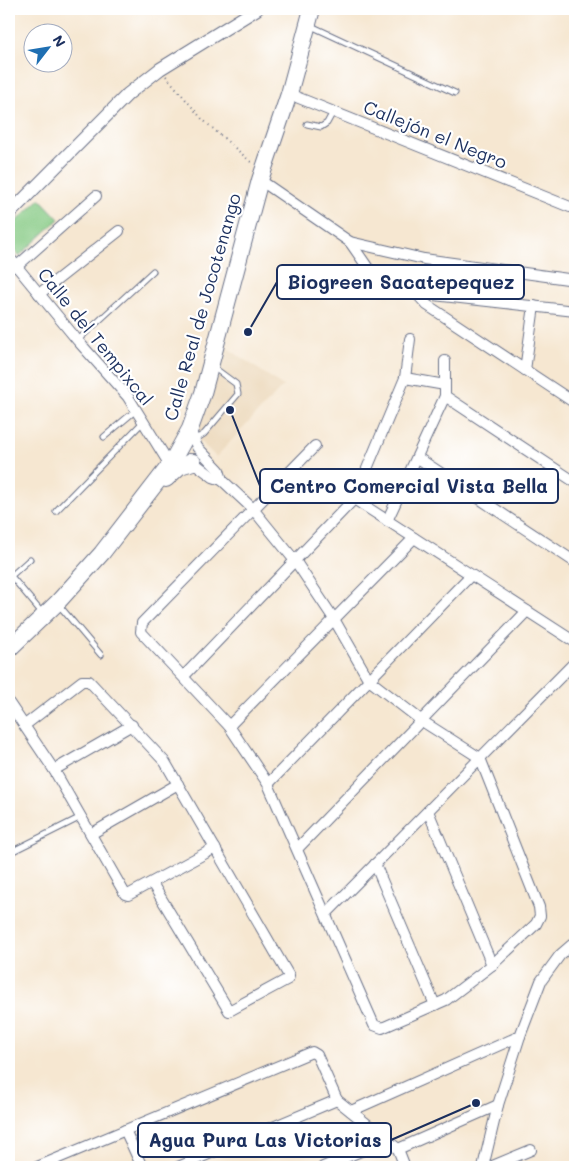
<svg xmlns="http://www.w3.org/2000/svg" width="584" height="1176" viewBox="0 0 584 1176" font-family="Mali,sans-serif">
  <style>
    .built { fill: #ecd8ba }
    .green { fill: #86ca84; stroke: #507c71 }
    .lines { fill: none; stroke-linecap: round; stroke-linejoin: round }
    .service-casing { stroke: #686f86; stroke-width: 7 }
    .minor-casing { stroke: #686f86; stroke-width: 12 }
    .tertiary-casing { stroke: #686f86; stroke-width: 14 }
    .primary-casing { stroke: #686f86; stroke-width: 18 }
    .path { stroke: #686f86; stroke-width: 2; stroke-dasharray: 1 4; stroke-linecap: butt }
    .service { stroke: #fff; stroke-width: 5 }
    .minor { stroke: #fff; stroke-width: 10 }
    .tertiary { stroke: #fff; stroke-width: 12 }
    .primary { stroke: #fff; stroke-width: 16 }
    .labels { text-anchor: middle; stroke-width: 4.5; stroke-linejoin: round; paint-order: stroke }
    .street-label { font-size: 18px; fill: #1b2f5e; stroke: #fff }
    .leader { fill: none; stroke: #1b2f5e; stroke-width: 2 }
    .callout-dot { fill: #1b2f5e; stroke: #fff; stroke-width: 2 }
    .callout { fill: #fff; stroke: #1b2f5e; stroke-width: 2 }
    .callout-label { font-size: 19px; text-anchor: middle; font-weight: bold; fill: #1b2f5e }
  </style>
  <rect width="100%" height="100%" fill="#fff"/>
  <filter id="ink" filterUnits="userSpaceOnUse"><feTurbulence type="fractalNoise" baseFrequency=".02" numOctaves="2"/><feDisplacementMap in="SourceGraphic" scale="10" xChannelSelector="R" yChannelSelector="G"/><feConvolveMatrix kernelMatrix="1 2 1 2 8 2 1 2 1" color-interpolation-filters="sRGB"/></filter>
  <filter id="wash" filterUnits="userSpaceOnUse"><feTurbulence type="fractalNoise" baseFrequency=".0096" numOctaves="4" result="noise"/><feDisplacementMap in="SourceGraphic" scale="20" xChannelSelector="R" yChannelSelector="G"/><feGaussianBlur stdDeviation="1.12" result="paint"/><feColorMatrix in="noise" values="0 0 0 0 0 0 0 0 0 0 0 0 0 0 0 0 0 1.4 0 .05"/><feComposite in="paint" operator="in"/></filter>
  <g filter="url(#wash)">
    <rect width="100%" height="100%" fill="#f6e7d1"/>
    <!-- built -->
    <polygon class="built" points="220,343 283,386 216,457 192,434"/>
    <!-- green -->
    <polygon class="green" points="40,199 59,219 19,256 9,245 9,228"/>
  </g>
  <g filter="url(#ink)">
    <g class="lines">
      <!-- service casing -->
      <g class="service-casing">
        <g id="service">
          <polyline points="309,25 455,93"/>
          <polyline points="307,124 321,127 327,123 333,112"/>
          <polyline points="78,340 153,271"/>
          <polyline points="104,437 136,410"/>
          <polyline points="194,440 204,434 238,394 236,384 213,367"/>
          <polyline points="56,511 143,422"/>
          <polyline points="30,559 11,576 43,614"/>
          <polyline points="58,604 101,655"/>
          <polyline points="9,853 81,817"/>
        </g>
      </g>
      <!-- minor casing -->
      <g class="minor-casing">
        <g id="minor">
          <polyline points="289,94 570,207"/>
          <polyline points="260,180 350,242 368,268 383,281 416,293 575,311"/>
          <polyline points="350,242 424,259 575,280"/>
          <polyline points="9,257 78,341 128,397 170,465"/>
          <polyline points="16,267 96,196"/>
          <polyline points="416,293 427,305 575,403"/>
          <polyline points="39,294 119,231"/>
          <polyline points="525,370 534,306"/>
          <polyline points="405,378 445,385"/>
          <polyline points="445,396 575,482"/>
          <polyline points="190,429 197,447 219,470 222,480 253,509 296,562 334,619 369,680 422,721 480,758 539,907 540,916 536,924 492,965 446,1000 382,1028 374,1025 268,784 229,726 141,632 142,623 315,446"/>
          <polyline points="418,458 575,562"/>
          <polyline points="189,459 213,477 222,480"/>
          <polyline points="361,483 405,378 410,339"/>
          <polyline points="387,521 445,396 445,361"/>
          <polyline points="184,676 354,499 575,642"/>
          <polyline points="9,703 54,770 125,894 128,895 215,848"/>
          <polyline points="25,725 82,681 89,681 165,762 289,976 288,979 229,1011 152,883"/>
          <polyline points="229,726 414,538"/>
          <polyline points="54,770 132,725"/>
          <polyline points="268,784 471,575"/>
          <polyline points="428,811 492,965"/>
          <polyline points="91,834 178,784"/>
          <polyline points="298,848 527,611"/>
          <polyline points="375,864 435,1005"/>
          <polyline points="326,914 575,662"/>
          <polyline points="351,1111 520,1036"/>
          <polyline points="125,1130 142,1167"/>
          <polyline points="398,1149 498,1105"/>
          <polyline points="37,1167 312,1052 317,1055 337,1100 398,1149 405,1167"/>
          <polyline points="178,1167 337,1100"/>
          <polyline points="323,1167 387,1140"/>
          <polyline points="483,1167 498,1105 520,1036 541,981 560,955 575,942"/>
          <polyline points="490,1167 531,1150"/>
        </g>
      </g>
      <!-- tertiary casing -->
      <g class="tertiary-casing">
        <polyline id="tertiary" points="9,214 128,94 160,69 257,9"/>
      </g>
      <!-- primary casing -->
      <g class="primary-casing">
        <g id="primary">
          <polyline points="166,479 180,466 193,462"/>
          <polyline points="9,649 57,603 102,553 170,465 190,429 203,393 260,180 289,94 312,9"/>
        </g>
      </g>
      <!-- path -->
      <polyline class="path" points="166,76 202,119 252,163"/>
      <!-- service -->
      <use href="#service" class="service"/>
      <!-- minor -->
      <use href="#minor" class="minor"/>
      <!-- tertiary -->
      <use href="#tertiary" class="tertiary"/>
      <!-- primary -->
      <use href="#primary" class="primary"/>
    </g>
  </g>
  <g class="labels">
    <!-- street labels -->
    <g class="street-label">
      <text transform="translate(435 135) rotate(22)" y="6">Callejón el Negro</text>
      <text transform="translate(203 307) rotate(-74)" y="6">Calle Real de Jocotenango</text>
      <text transform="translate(95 337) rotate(51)" y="6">Calle del Tempixcal</text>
    </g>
  </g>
  <!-- callouts -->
  <path class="leader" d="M248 332L277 282M230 410L260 486M476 1103L391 1140"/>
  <g class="callout-dot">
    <circle cx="248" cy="332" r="5"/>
    <circle cx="230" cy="410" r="5"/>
    <circle cx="476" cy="1103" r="5"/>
  </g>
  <g class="callout">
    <rect x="277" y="265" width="247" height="34" rx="5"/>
    <rect x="260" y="469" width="298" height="34" rx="5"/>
    <rect x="138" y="1123" width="253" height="34" rx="5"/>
  </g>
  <g class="callout-label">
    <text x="401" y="289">Biogreen Sacatepequez</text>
    <text x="409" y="493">Centro Comercial Vista Bella</text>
    <text x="265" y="1147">Agua Pura Las Victorias</text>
  </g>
  <!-- margin -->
  <rect width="584" height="1176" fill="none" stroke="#fff" stroke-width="30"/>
  <!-- north arrow -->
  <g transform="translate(48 48) rotate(59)"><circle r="24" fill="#ffffff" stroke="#a4acbf"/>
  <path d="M0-4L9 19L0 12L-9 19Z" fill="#1f6fb2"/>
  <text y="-8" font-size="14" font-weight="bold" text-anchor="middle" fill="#1b2f5e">N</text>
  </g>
</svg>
